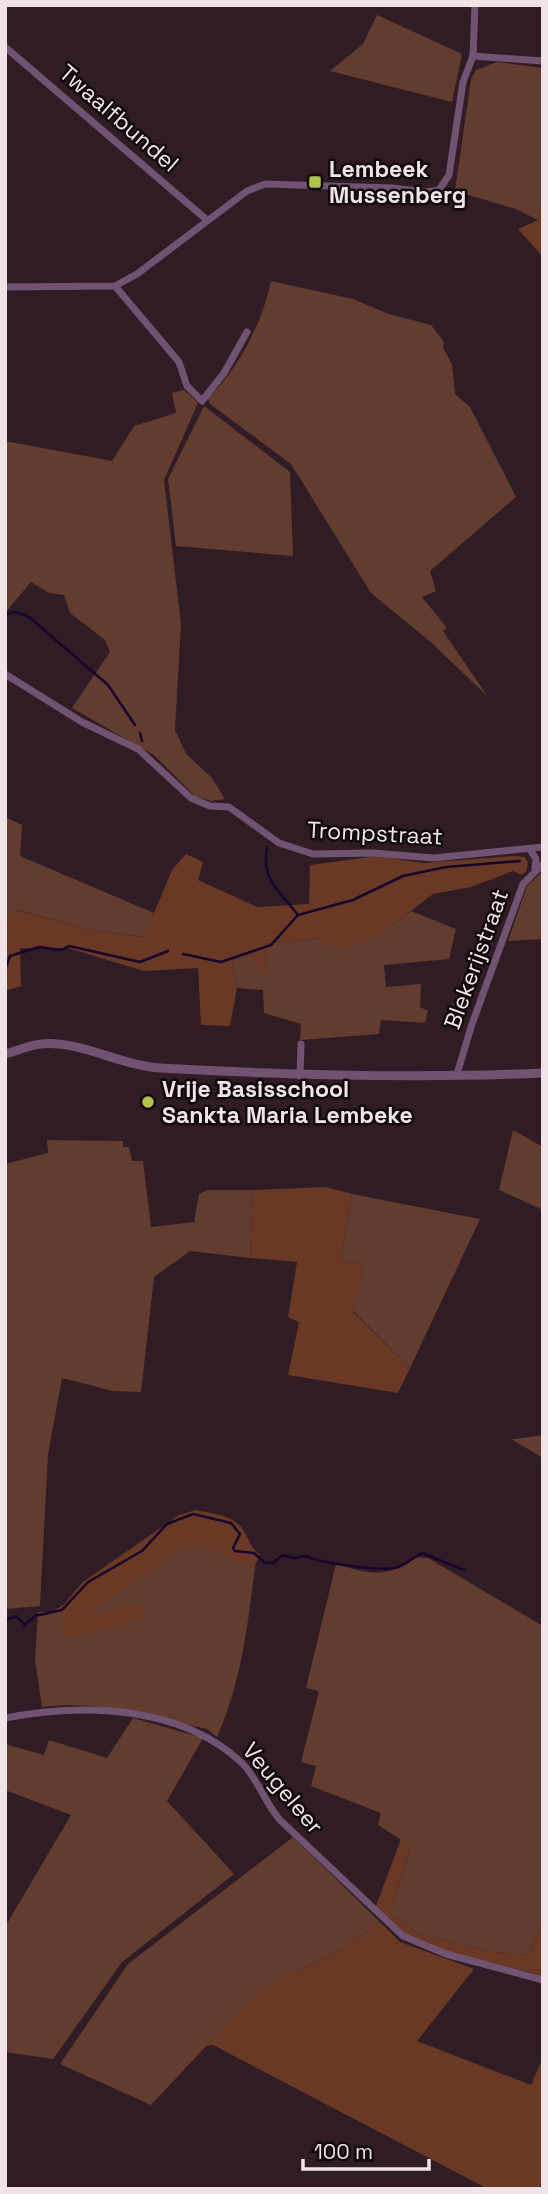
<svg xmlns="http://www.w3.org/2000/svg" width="548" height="2194" viewBox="0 0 548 2194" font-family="'Space Grotesk',sans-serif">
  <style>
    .green { fill: #623d2f }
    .forest { fill: #693926 }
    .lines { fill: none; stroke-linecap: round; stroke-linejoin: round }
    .stream { stroke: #17052c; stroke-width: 2.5 }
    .minor { stroke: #705271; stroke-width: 7 }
    .tertiary { stroke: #705271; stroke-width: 9 }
    .poi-dot { fill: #b2c34c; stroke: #11090d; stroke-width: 2.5 }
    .labels { text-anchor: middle; stroke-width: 5; stroke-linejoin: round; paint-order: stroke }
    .street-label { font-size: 23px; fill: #f1e4e9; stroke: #11090d }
    .poi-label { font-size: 23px; font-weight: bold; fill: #f1e4e9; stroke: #11090d; text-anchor: start }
  </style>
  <rect width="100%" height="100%" fill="#2f1c24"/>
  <!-- green -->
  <g class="green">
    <polygon points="377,15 462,54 452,102 330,71 363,44"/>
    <polygon points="497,62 543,68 543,191 538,220 516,209 455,191 471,79 476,70"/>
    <path d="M271,281L353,299L389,314L431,325L444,342L443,348L452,364L455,394L470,407L516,497L430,571L436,591L422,597L447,628L443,631L488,697L433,644L371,593L291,464L210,404L208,398C238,370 263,321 271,281Z"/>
    <polygon points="184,390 198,403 164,480 181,624 175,730 186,754 212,778 225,799 211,801 195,796 154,755 72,708 110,652 105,640 70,613 64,595 49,593 31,582 5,613 5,441 112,461 134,426 176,413 172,393"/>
    <polygon points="204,406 290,472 293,556 176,546 168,479"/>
    <polygon points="5,817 22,825 20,856 154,913 145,937 93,931 18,910 5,924"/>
    <polygon points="543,871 543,939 508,941 527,886"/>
    <polygon points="411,911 456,929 449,959 384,965 386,987 421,984 420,1007 428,1011 425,1023 381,1020 379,1034 300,1040 301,1024 264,1013 263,990 237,988 232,962 249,955 268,973 265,944 385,931"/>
    <polygon points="513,1130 543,1147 543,1210 499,1190"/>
    <polygon points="47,1140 123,1141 123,1147 129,1147 132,1161 143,1161 151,1227 194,1222 199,1194 208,1190 253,1190 250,1258 190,1251 154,1277 141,1392 113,1391 62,1378 48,1454 40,1606 5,1609 5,1164 48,1153"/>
    <polygon points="352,1194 480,1219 410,1368 353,1311 364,1266 341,1259"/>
    <polygon points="543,1435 543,1458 511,1439 516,1439"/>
    <path d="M159,1533L256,1558C249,1617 242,1682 217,1737L207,1729C153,1717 98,1700 42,1707L35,1660L38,1612H51L67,1603Z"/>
    <path d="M413,1557L428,1558L543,1626V1923L529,1955L492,1952L419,1934L390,1914L411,1846L378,1825L381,1813L311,1786L316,1766L301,1762L319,1691L306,1688L336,1564C366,1573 388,1580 413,1557Z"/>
    <polygon points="133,1718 203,1738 167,1801 234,1874 122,1962 53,2059 5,2052 5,1927 71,1815 5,1790 5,1744 44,1755 49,1740 107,1758"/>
    <polygon points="293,1837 380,1922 331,1956 285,1976 252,1997 151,2105 60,2064 128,1964"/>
  </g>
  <!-- forest -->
  <g class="forest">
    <polygon points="543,191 543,257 518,229 538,220"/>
    <polygon points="186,854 203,862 198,880 257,907 309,904 310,865 378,856 423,863 512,856 525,857 528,863 526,872 521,875 513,871 471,887 433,894 385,931 339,950 320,938 265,944 268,973 264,975 249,955 232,962 237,988 230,1026 201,1025 198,968 144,971 68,948 20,948 21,986 5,991 5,924 17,910 93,931 144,937 172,870"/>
    <polygon points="326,1187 352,1194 341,1259 364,1266 353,1312 410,1368 398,1393 288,1375 299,1322 288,1317 297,1262 250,1258 253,1190"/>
    <path d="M196,1510C214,1514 236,1515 245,1533C251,1543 250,1547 260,1555L254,1568L242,1566L215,1549L190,1543L83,1617L140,1604L143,1619L66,1639L61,1608L83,1582L179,1515Z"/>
    <path d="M401,1839L411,1846L390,1914L419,1934L492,1952L529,1955L543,1923V1976C486,1959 415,1958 376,1906Z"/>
    <polygon points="380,1922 400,1942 474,1969 417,2041 531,2085 543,2058 543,2179 539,2189 488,2189 213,2045 206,2046 251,1997 285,1976 331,1956"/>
  </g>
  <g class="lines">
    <!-- stream -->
    <g class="stream">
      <polyline points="5,614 15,612 28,616 108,685 135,725"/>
      <polyline points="140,733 142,741"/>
      <path d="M267,847C261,881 279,890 298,915"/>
      <polyline points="183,954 221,962 271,945 298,915 353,900 403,876 446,867 520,861"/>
      <polyline points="5,970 10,956 39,947 61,950 69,946 140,962 168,951"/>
      <path d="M5,1620L16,1616L25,1625L35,1616L62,1610L88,1582L142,1551L167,1524L193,1514L231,1523L240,1534L233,1548L235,1551L254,1553L265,1563H273L283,1555L293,1558L307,1556C317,1563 385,1572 398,1567C407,1564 414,1557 422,1553L464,1570"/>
    </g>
    <!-- minor -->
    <g class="minor">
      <polyline points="5,47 207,220"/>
      <polyline points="473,56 543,61"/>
      <polyline points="115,286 179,362 187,386 202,401 224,373 247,332"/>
      <polyline points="5,287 115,286 137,274 247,191 265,184 392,188 425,192 439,190 449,175 463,82 473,56 475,5"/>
      <polyline points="5,674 82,722 138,749 191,798 210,806 229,807 279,843 313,854 372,853 434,858 543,847"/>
      <polyline points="531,851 536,859 535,869"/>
      <polyline points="457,1074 472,1024 523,884 543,864"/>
      <polyline points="300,1076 301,1044"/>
      <path d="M5,1718C84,1703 179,1705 241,1762C257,1777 265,1803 280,1820L403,1936L446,1954L543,1980"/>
    </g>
    <!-- tertiary -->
    <path class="tertiary" d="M5,1054C17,1051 29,1045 41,1044C80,1040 121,1066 160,1068C287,1075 415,1079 543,1073"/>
  </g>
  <!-- markers -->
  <g class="poi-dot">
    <rect x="308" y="175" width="14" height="14" rx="3.5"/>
    <circle cx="148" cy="1102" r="7"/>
  </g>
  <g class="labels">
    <!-- street labels -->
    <g class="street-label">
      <text transform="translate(119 118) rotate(41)" y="8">Twaalfbundel</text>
      <text transform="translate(375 833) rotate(3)" y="8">Trompstraat</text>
      <text transform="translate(476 959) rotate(-70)" y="8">Blekerijstraat</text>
      <text transform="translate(283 1788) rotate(50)" y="8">Veugeleer</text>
    </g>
    <!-- poi labels -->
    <g class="poi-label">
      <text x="329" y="177">Lembeek<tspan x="329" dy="26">Mussenberg</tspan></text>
      <text x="162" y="1097">Vrije Basisschool<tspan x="162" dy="26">Sankta Maria Lembeke</tspan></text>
    </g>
  </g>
  <!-- border -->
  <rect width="548" height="2194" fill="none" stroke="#f1e4e9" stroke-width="14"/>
  <!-- scale -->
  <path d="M303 2159v10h126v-10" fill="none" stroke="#f1e4e9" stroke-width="3.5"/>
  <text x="314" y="2159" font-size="21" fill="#f1e4e9" stroke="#11090d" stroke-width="5" paint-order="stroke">100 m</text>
</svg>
